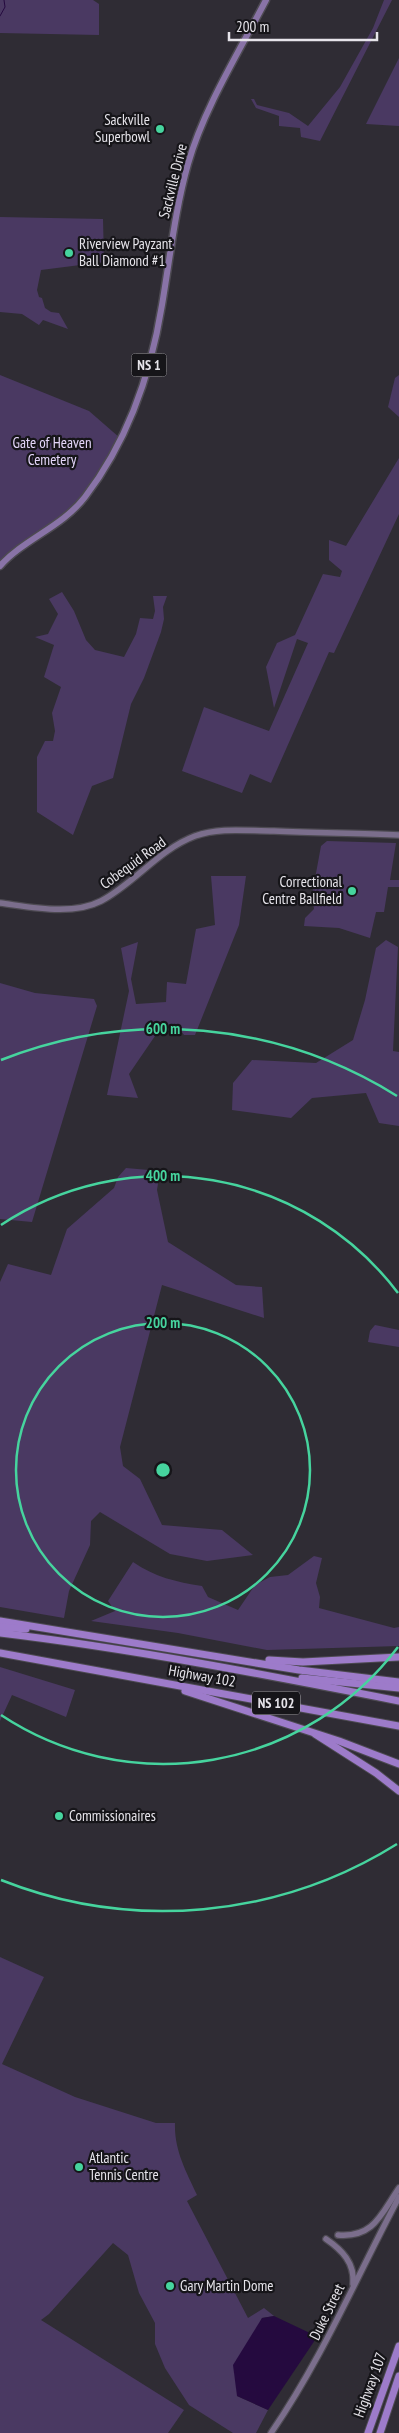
<svg xmlns="http://www.w3.org/2000/svg" width="399" height="2433" viewBox="0 0 399 2433" font-family="'PT Sans Narrow',sans-serif">
  <style>
    .green { fill: #4a3962 }
    .water { fill: #250a3f }
    .lines { fill: none; stroke-linecap: round; stroke-linejoin: round }
    .stream { stroke: #250a3f; stroke-width: 1 }
    .secondary-casing { stroke: #4d4a52; stroke-width: 8 }
    .primary-casing { stroke: #4d4a52; stroke-width: 9 }
    .highway-casing { stroke: #4d4a52; stroke-width: 9 }
    .secondary { stroke: #7b6e8c; stroke-width: 5.5 }
    .primary { stroke: #8973a7; stroke-width: 6 }
    .highway { stroke: #9d7bca; stroke-width: 7 }
    .ring { fill: none; stroke: #46d49e; stroke-width: 2.5 }
    .poi-dot { fill: #46d49e; stroke: #161519; stroke-width: 2 }
    .labels { text-anchor: middle; stroke-width: 4.5; stroke-linejoin: round; paint-order: stroke }
    .shield { fill: #161519; stroke: #a8a6ab; stroke-width: 1 }
    .shield-label { font-size: 14px; font-weight: bold; fill: #e6e4ea }
    .poi-label { font-size: 15px; fill: #e6e4ea; stroke: #161519; text-anchor: start }
    .street-label { font-size: 15px; fill: #e6e4ea; stroke: #161519 }
    .park-label { font-size: 15px; fill: #e4d6fa; stroke: #161519 }
    .centre { fill: #46d49e; stroke: #161519; stroke-width: 2.5 }
    .ring-label { font-size: 15px; text-anchor: middle; font-weight: bold; fill: #46d49e; stroke: #161519; stroke-width: 4.5; stroke-linejoin: round; paint-order: stroke }
  </style>
  <rect width="100%" height="100%" fill="#2f2c34"/>
  <!-- green -->
  <g class="green">
    <polygon points="0,0 93,0 99,4 99,35 0,33"/>
    <polygon points="384,0 392,0 320,141 301,137 300,128 279,126 279,116 256,108 251,99 254,99 257,105 289,113 308,126 340,87 373,28"/>
    <polygon points="399,58 399,126 366,124"/>
    <polygon points="0,217 103,219 104,262 41,270 37,290 39,297 42,298 45,308 51,312 59,313 68,329 43,320 39,325 22,314 0,312"/>
    <polygon points="0,375 89,411 120,438 85,497 0,566"/>
    <polygon points="399,375 399,417 388,407 395,378"/>
    <polygon points="399,458 399,514 334,653 329,652 271,783 250,774 242,793 182,771 204,707 269,731 308,643 297,639 274,708 266,667 277,643 295,635 323,574 340,577 342,571 329,560 329,540 346,546"/>
    <polygon points="62,592 74,611 86,640 95,650 124,657 136,634 140,618 153,619 155,611 153,596 167,596 163,607 164,619 161,632 144,678 131,704 113,778 92,786 73,835 37,812 37,757 45,741 53,741 55,731 52,713 61,687 44,677 54,645 35,637 48,634 58,614 49,599"/>
    <polygon points="327,841 396,843 390,880 399,880 399,887 388,887 384,912 376,912 370,938 339,928 304,926 305,918 314,909 312,895 321,846"/>
    <polygon points="211,876 246,876 239,925 195,1035 184,1035 176,1024 155,1036 129,1074 138,1098 107,1095 129,991 121,948 138,942 131,979 136,1004 166,1002 167,982 186,984 196,929 215,925"/>
    <polygon points="386,940 398,947 393,1051 399,1052 399,1126 379,1123 366,1093 312,1098 291,1118 232,1110 233,1083 252,1060 316,1063 353,1040 365,1000 376,948"/>
    <polygon points="0,983 35,993 94,999 97,1006 32,1222 0,1219"/>
    <polygon points="126,1168 160,1171 157,1190 168,1242 236,1285 262,1287 264,1318 162,1285 120,1447 123,1466 140,1479 162,1525 222,1530 253,1555 207,1561 170,1554 100,1512 91,1521 90,1545 69,1591 64,1618 0,1607 0,1282 8,1264 51,1275 67,1229 114,1188 118,1177"/>
    <polygon points="375,1325 399,1330 399,1347 368,1342 370,1331"/>
    <path d="M314,1556L322,1558L316,1583L320,1597L319,1608L394,1628L399,1627V1646L267,1650L178,1633L91,1621L115,1611L108,1601L133,1562C155,1577 176,1582 202,1586L208,1597L238,1610L255,1585L270,1577L288,1575Z"/>
    <polygon points="0,1667 75,1690 66,1717 12,1695 0,1721"/>
    <path d="M0,1957L44,1977L2,2064L75,2097L156,2123H175C174,2150 186,2171 197,2195L187,2201L248,2318L264,2308L274,2316L262,2318L237,2396L268,2410L256,2433H233L189,2405L165,2368L155,2344V2323L139,2293L128,2255L113,2243L49,2314L41,2320L184,2410L168,2433H0Z"/>
  </g>
  <!-- water -->
  <polygon class="water" points="274,2316 312,2334 315,2340 268,2410 237,2396 233,2365 262,2318"/>
  <g class="lines">
    <!-- stream -->
    <polyline class="stream" points="0,16 5,7 4,0"/>
    <!-- secondary casing -->
    <g class="secondary-casing">
      <g id="secondary">
        <path d="M0,903C31,907 72,916 101,901C135,883 158,850 195,836C220,827 247,831 274,831C315,833 357,833 399,835"/>
        <path d="M338,2235C374,2238 381,2214 399,2188"/>
        <path d="M326,2239C342,2250 355,2263 353,2284"/>
        <path d="M271,2433C322,2359 357,2276 399,2197"/>
      </g>
    </g>
    <!-- primary casing -->
    <g class="primary-casing">
      <path id="primary" d="M0,566C24,539 62,527 85,497C127,442 151,373 162,305C170,258 175,210 188,164C203,110 240,50 266,0"/>
    </g>
    <!-- highway casing -->
    <g class="highway-casing">
      <g id="highway">
        <polyline points="0,1621 299,1670 399,1682"/>
        <polyline points="0,1627 26,1629"/>
        <path d="M0,1633C134,1649 267,1675 399,1701"/>
        <polyline points="0,1653 399,1726"/>
        <polyline points="269,1660 303,1662 399,1657"/>
        <polyline points="302,1678 399,1688"/>
        <polyline points="185,1691 339,1741 399,1764"/>
        <polyline points="315,1734 376,1773 399,1791"/>
        <polyline points="368,2433 399,2346"/>
        <polyline points="380,2433 399,2376"/>
      </g>
    </g>
    <!-- secondary -->
    <use href="#secondary" class="secondary"/>
    <!-- primary -->
    <use href="#primary" class="primary"/>
    <!-- highway -->
    <use href="#highway" class="highway"/>
  </g>
  <!-- distance rings -->
  <g class="ring">
    <circle cx="163" cy="1470" r="147"/>
    <path d="M398 1647A294 294 0 0 1 1 1715M1 1225A294 294 0 0 1 398 1293"/>
    <path d="M397 1844A441 441 0 0 1 1 1880M1 1060A441 441 0 0 1 397 1096"/>
  </g>
  <!-- markers -->
  <g class="poi-dot">
    <circle cx="160" cy="129" r="5"/>
    <circle cx="69" cy="253" r="5"/>
    <circle cx="352" cy="891" r="5"/>
    <circle cx="59" cy="1816" r="5"/>
    <circle cx="79" cy="2167" r="5"/>
    <circle cx="170" cy="2286" r="5"/>
  </g>
  <g class="labels">
    <!-- shield labels -->
    <g class="shield">
      <rect x="131.5" y="353.5" width="35" height="23" rx="4"/>
      <rect x="252" y="1691.5" width="48" height="23" rx="4"/>
    </g>
    <g class="shield-label">
      <text x="149" y="370">NS 1</text>
      <text x="276" y="1708">NS 102</text>
    </g>
    <!-- poi labels -->
    <g class="poi-label">
      <text x="150" y="125" text-anchor="end">Sackville<tspan x="150" dy="17">Superbowl</tspan></text>
      <text x="79" y="249">Riverview Payzant<tspan x="79" dy="17">Ball Diamond #1</tspan></text>
      <text x="342" y="887" text-anchor="end">Correctional<tspan x="342" dy="17">Centre Ballfield</tspan></text>
      <text x="69" y="1821">Commissionaires</text>
      <text x="89" y="2163">Atlantic<tspan x="89" dy="17">Tennis Centre</tspan></text>
      <text x="180" y="2291">Gary Martin Dome</text>
    </g>
    <!-- street labels -->
    <g class="street-label">
      <text transform="translate(173 181) rotate(-76)" y="5">Sackville Drive</text>
      <text transform="translate(133 863) rotate(-36)" y="5">Cobequid Road</text>
      <text transform="translate(202 1676) rotate(10)" y="5">Highway 102</text>
      <text transform="translate(327 2312) rotate(-64)" y="5">Duke Street</text>
      <text transform="translate(370 2385) rotate(-70)" y="5">Highway 107</text>
    </g>
    <!-- park labels -->
    <g class="park-label">
      <text x="52" y="448">Gate of Heaven<tspan x="52" dy="17">Cemetery</tspan></text>
    </g>
  </g>
  <circle cx="163" cy="1470" r="8" class="centre"/>
  <g class="ring-label">
    <text x="163" y="1034">600 m</text>
    <text x="163" y="1181">400 m</text>
    <text x="163" y="1328">200 m</text>
  </g>
  <!-- scale -->
  <path d="M229 32v8h148v-8" fill="none" stroke="#e6e4ea" stroke-width="2.5"/>
  <text x="236" y="32" font-size="15" fill="#e6e4ea" stroke="#161519" stroke-width="4" paint-order="stroke">200 m</text>
</svg>
